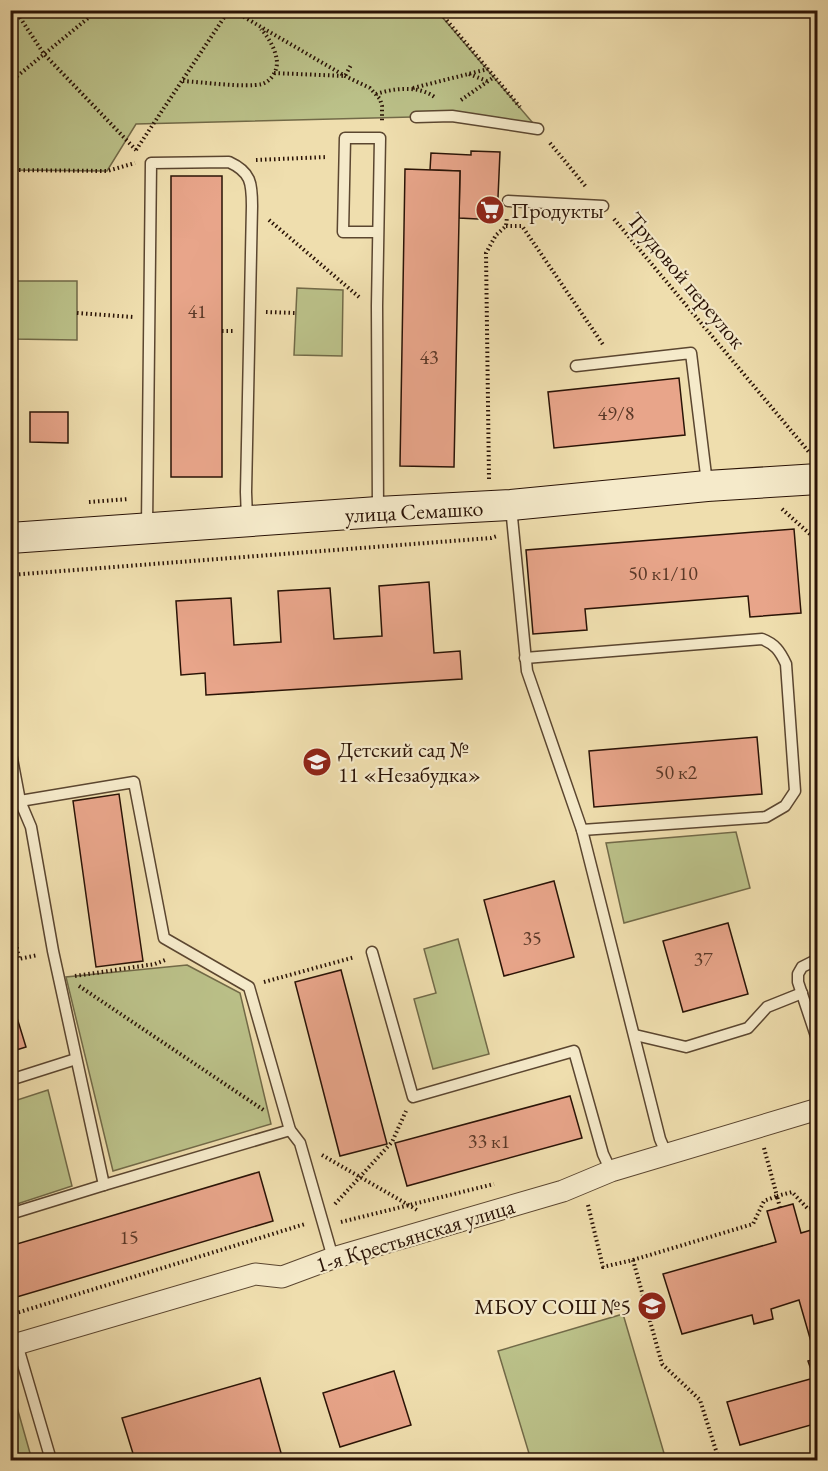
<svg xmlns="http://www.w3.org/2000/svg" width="828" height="1471" viewBox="0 0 828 1471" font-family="'EB Garamond',serif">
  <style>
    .green { fill: #bbc189; stroke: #726a48; stroke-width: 1.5 }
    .building { fill: #e8a58a; stroke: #2a1306; stroke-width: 1.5 }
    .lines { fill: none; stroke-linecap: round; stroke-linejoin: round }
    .service-casing { stroke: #5b4630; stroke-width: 13 }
    .minor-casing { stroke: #5b4630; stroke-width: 23 }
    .secondary-casing { stroke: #2a1306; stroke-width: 32 }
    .path { stroke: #2a1306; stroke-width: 4; stroke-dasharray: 1.5 3; stroke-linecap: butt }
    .service { stroke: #f5eaca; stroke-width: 10 }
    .minor { stroke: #f5eaca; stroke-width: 21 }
    .secondary { stroke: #f5eaca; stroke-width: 30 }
    .labels { text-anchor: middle; stroke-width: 4.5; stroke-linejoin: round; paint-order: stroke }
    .number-label { font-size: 20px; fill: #5a3827 }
    .poi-label { font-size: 22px; fill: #2a1306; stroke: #f5eaca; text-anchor: start }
    .street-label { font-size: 22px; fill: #2a1306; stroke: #f5eaca }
  </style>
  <rect width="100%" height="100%" fill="#efdeae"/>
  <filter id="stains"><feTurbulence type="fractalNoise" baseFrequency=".00333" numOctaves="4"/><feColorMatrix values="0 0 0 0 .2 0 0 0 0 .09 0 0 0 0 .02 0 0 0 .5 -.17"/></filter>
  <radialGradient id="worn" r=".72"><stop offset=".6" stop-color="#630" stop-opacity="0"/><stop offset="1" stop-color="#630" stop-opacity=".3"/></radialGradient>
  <!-- green -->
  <g class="green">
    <polygon points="10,11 437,11 538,129 452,116 136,124 107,171 11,170"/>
    <polygon points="11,281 77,281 77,340 11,339"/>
    <polygon points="297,288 343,290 342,356 294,355"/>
    <polygon points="736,832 750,888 624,923 606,843"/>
    <polygon points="458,939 489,1054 433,1069 414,999 436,993 424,949"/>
    <polygon points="187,965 240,993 271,1124 113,1171 66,977"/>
    <polygon points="48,1090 72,1186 11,1206 11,1102"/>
    <polygon points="623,1314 666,1460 531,1460 498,1351"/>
    <polygon points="11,1386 32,1460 11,1460"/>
  </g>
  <!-- building -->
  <g class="building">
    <polygon points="507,10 545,10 545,15 507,14"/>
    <polygon points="471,151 500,152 497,220 459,218 460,171 430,170 431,153 471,155"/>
    <polygon points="405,169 460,171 454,467 400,466"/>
    <rect x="171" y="176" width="51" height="301"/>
    <polygon points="679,378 685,435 554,448 548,392"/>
    <polygon points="30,412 68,412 68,443 30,442"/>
    <polygon points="794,529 801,613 750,617 748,596 585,609 587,630 533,634 526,550"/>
    <polygon points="429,582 434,653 460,651 462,679 206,695 205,673 181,675 176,601 231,598 234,645 281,642 278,591 330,588 334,639 382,636 379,586"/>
    <polygon points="757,737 762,794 594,807 589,751"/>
    <polygon points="119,794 143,961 96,967 73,801"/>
    <polygon points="554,881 574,957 504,976 484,900"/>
    <polygon points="728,923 748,994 683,1012 663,941"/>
    <polygon points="341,970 387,1144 340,1156 295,982"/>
    <polygon points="10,995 26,1047 10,1052"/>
    <polygon points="570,1096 582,1138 407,1186 395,1143"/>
    <polygon points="259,1172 273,1221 10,1299 10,1246"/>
    <polygon points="793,1204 801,1233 818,1228 818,1423 740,1445 727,1402 814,1378 808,1361 816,1359 799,1300 771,1309 773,1319 754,1324 752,1315 682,1334 663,1274 776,1242 767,1211"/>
    <polygon points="394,1371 411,1425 340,1447 323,1393"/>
    <polygon points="260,1378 283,1460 135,1460 122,1418"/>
  </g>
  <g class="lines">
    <!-- service casing -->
    <g class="service-casing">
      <g id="service">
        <polyline points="416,117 452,116 538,129"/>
        <polyline points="508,201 603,206"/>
        <polyline points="576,366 691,353 707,483"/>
        <polyline points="511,507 527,671 582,830 660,1139 667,1155"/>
        <polyline points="378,512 377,306 380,138 345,138 343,232 378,232"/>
        <path d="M147,526L151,163L229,162C251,172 252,183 252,206L246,492L247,519"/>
        <path d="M525,658L762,639C775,644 780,651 786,664L795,791L785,806L766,817L582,830"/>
        <polyline points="10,748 20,801 134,782 164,938 249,987 290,1130 300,1143 333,1258"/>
        <polyline points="20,801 31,827 53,951 104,1185 290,1130"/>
        <polyline points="372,952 413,1097 574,1051 603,1154 611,1171"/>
        <polyline points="818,959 802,967 798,974 798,982 818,1042"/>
        <polyline points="635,1035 686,1047 748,1028 767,1007 802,993"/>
        <polyline points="10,1080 76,1059"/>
        <polyline points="10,1214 104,1185"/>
        <polyline points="17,1344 51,1460"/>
      </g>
    </g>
    <!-- minor casing -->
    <g class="minor-casing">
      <polyline id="minor" points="10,1346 255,1274 282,1277 333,1258 563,1191 611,1171 818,1109"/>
    </g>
    <!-- secondary casing -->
    <g class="secondary-casing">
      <polyline id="secondary" points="10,538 378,512 511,505 707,486 818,479"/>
    </g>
    <!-- path -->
    <g class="path">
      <polyline points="15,10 44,54 136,150"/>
      <polyline points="232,10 345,76 370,88 380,99 382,106 382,122"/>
      <polyline points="438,10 520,107"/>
      <polyline points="274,73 345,76 351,65"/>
      <polyline points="469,74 487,81"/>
      <path d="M183,81C201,82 247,88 262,84C271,81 277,72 277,62C276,50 269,38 261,29"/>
      <polyline points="10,82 98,10"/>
      <polyline points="413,88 488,69"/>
      <path d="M376,94C395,88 419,85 436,98"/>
      <polyline points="461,100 494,77"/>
      <polyline points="550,143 587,188"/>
      <polyline points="136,150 229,10"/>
      <polyline points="256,160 327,157"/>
      <polyline points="10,170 107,171 135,163"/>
      <polyline points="614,219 809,452"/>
      <polyline points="269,220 359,297"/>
      <polyline points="506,226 522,226 604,346"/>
      <polyline points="266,312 296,313"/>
      <polyline points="77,313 133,317"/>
      <polyline points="222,331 234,331"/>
      <polyline points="489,479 486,253 496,235 506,226 507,217"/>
      <polyline points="89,502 129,499"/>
      <polyline points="782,509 812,536 818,536"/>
      <polyline points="10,575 491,538 497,536"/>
      <polyline points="10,918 16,943 10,944"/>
      <polyline points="16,943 19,959 38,955"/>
      <polyline points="75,976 155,964 165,960"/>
      <polyline points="264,982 355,957"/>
      <polyline points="79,986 265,1111"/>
      <polyline points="764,1148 777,1196 792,1192 808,1209 818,1207"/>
      <polyline points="322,1155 417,1210"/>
      <polyline points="335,1204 392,1142 406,1111"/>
      <polyline points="588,1205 603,1267 633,1260 662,1364 700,1400 719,1460"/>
      <polyline points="341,1222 494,1184"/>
      <polyline points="633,1260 753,1224 764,1201 777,1196 780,1208"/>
      <polyline points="10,1315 305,1224"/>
    </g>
    <!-- service -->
    <use href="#service" class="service"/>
    <!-- minor -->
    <use href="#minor" class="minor"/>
    <!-- secondary -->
    <use href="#secondary" class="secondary"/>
  </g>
  <!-- icons -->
  <defs>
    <g id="supermarket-disc" transform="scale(1.5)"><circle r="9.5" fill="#8f2418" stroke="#f5eaca"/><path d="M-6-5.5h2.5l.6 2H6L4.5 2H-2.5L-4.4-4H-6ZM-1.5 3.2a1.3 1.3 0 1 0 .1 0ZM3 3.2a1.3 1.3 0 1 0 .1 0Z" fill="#fff"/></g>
    <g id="school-disc" transform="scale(1.5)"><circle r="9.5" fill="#8f2418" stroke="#f5eaca"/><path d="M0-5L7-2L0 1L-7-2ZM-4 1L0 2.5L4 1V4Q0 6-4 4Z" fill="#fff"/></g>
  </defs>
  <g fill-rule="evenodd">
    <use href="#supermarket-disc" x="490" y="210"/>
    <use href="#school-disc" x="317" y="762"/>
    <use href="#school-disc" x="652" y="1306"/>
  </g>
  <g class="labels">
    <!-- number labels -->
    <g class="number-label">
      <text x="197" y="318">41</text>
      <text x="429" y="364">43</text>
      <text x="616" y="420">49/8</text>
      <text x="663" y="580">50 к1/10</text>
      <text x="676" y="779">50 к2</text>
      <text x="532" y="945">35</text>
      <text x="703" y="966">37</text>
      <text x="489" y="1148">33 к1</text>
      <text x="129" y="1244">15</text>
    </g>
    <!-- poi labels -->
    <g class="poi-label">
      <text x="511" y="218">Продукты</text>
      <text x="338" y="757">Детский сад №<tspan x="338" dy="25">11 «Незабудка»</tspan></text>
      <text x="631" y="1314" text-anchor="end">МБОУ СОШ №5</text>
    </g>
    <!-- street labels -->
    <g class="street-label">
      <text transform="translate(687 280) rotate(50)" y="8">Трудовой переулок</text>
      <text transform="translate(414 511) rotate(-3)" y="8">улица Семашко</text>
      <text transform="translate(415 1235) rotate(-17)" y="8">1-я Крестьянская улица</text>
    </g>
  </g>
  <!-- margin -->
  <rect width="828" height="1471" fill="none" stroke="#efdeae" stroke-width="36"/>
  <rect x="12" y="12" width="804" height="1447" fill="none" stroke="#2a1306" stroke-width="3"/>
  <rect x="18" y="18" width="792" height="1435" fill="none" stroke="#2a1306" stroke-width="1.5"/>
  <rect width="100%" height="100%" filter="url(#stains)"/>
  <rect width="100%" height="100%" fill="url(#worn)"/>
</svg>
